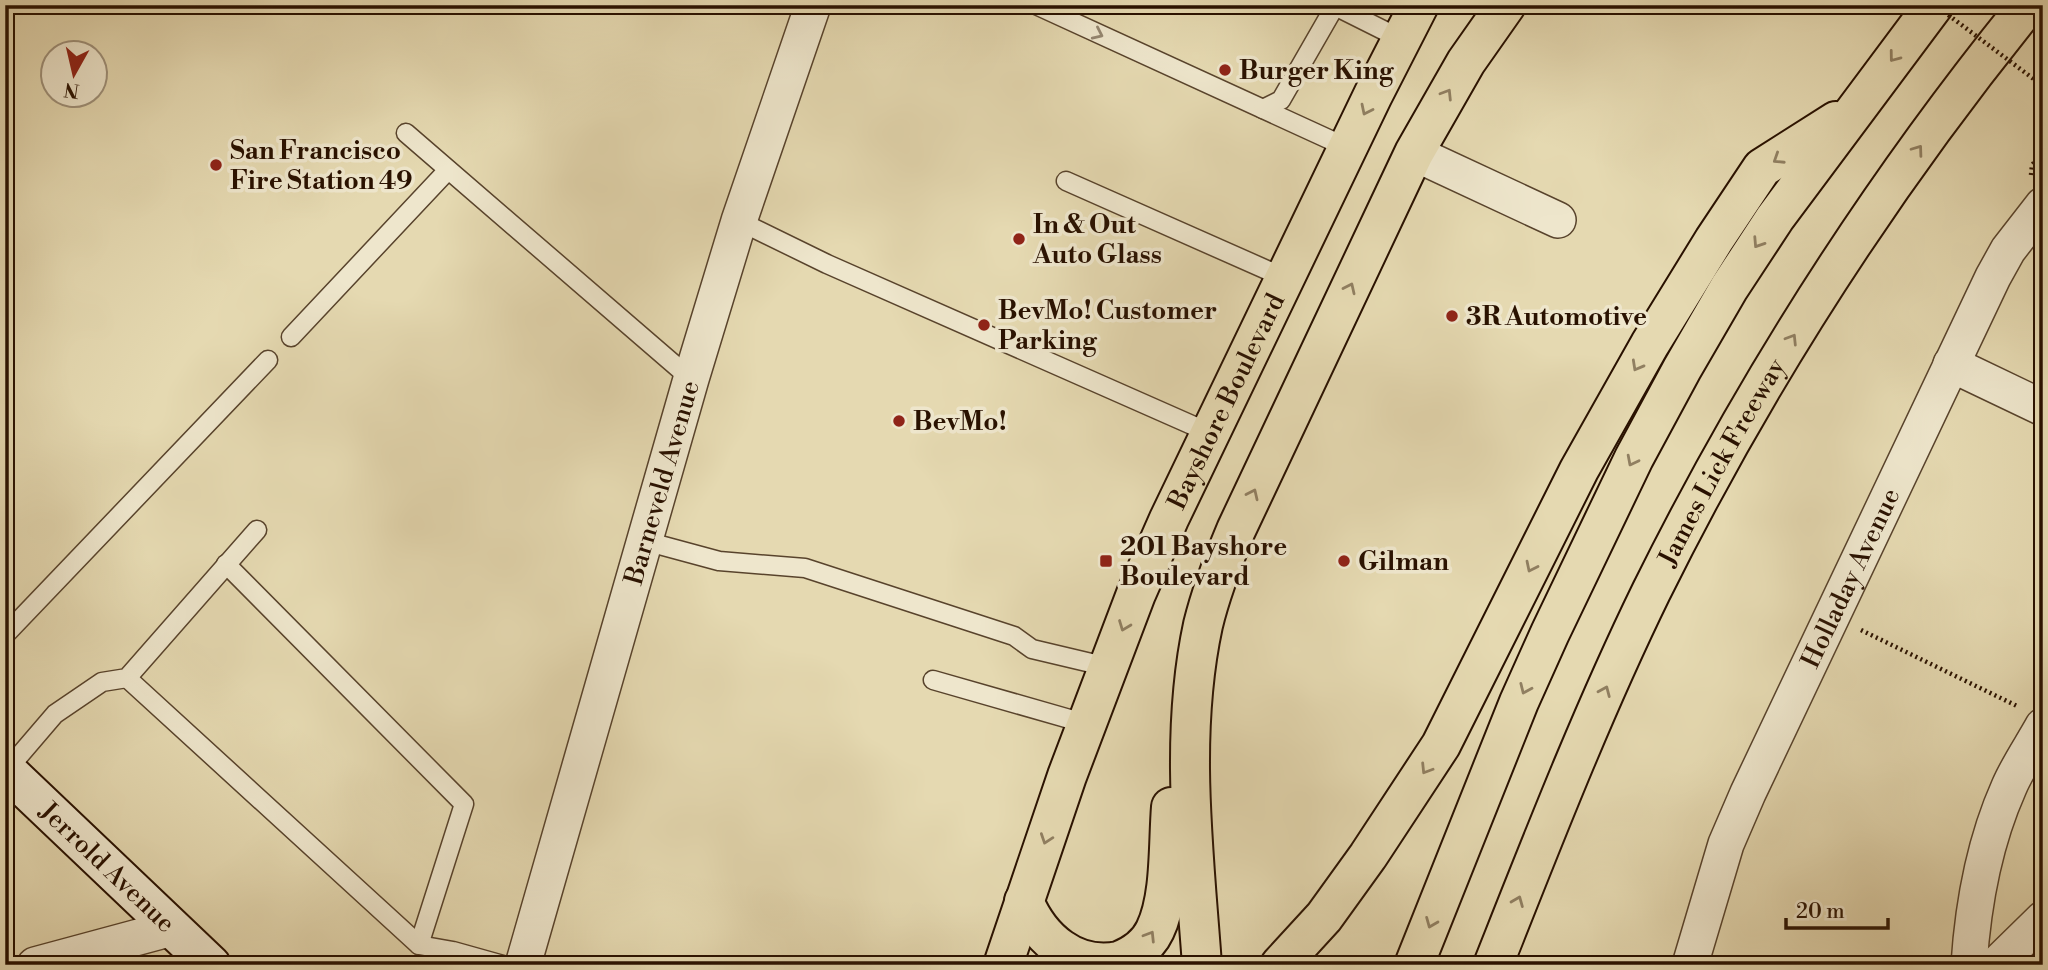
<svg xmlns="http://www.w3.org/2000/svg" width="2048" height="970" viewBox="0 0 2048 970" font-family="'Libre Bodoni',serif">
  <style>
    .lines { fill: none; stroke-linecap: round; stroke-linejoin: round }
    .lane-casing { stroke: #58432c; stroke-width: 21 }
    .street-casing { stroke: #58432c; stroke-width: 38 }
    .secondary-casing { stroke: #291100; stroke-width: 42 }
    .primary-casing { stroke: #291100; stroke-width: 42 }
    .highway-casing { stroke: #291100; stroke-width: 42 }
    .path { stroke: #291100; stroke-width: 4.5; stroke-dasharray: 2 3.5; stroke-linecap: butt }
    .lane { stroke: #eee6cc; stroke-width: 18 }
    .street { stroke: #eee6cc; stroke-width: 35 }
    .secondary { stroke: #eee6cc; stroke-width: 38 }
    .primary { stroke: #e5d9b1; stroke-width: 38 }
    .highway { stroke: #e5d9b1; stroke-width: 38 }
    .path-bridge { stroke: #291100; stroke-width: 4.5; stroke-dasharray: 2 3.5; stroke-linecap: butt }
    .oneway { stroke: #958670 }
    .oneway2 { stroke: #907f61 }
    .poi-dot { fill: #8f2418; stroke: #eee6cc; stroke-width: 2.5 }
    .labels { text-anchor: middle; stroke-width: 7; stroke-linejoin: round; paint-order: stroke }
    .poi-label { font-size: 26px; font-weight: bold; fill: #291100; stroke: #eee6cc; text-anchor: start }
    .street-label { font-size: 26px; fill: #291100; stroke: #eee6cc }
  </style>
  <rect width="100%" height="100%" fill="#e5d9b1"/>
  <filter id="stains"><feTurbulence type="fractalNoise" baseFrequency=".00286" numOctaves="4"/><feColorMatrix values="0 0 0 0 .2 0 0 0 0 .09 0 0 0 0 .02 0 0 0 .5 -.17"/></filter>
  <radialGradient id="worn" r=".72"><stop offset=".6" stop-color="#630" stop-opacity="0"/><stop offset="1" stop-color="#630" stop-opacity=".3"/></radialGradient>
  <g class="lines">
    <!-- lane casing -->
    <g class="lane-casing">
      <g id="lane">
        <polyline points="1036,5 1348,148"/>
        <polyline points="1333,5 1401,39"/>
        <polyline points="1263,109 1281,100 1335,6"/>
        <polyline points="406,133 691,379"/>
        <polyline points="1066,181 1285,278"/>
        <polyline points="739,221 827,264 1210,433"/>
        <polyline points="291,337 448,170"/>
        <polyline points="645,541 719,561 805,568 1014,636 1032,649 1108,667"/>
        <polyline points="226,564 464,804 419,945"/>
        <polyline points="5,635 268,360"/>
        <polyline points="127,678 419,945 453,951 503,965"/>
        <polyline points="933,680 1087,724"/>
        <polyline points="7,770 55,714 102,682 127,678 257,530"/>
      </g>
    </g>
    <!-- street casing -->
    <g class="street-casing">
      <g id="street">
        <polyline points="1414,153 1558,220"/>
        <polyline points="1951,364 2043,408"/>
        <polyline points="35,965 172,928"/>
        <path id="s1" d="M523,965L691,379L739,221L813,5"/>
        <path id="s2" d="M1690,965L1726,844L1748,793L1993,277L2008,250L2043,205"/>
        <path d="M1969,965C1973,904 1984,843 2009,787C2018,766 2032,746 2043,726"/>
        <polyline points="1996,965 2043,919"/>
      </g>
    </g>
    <!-- secondary casing -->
    <g class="secondary-casing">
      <g id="secondary">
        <path id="s3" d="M5,769L211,965"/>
      </g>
    </g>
    <!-- primary casing -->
    <g class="primary-casing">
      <g id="primary">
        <path d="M1024,901C1040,939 1074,970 1119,961C1134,955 1148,945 1155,930C1171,897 1168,844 1171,807"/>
        <path id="s4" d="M1003,965L1067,776L1136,594L1169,519L1373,95L1419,5"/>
        <path d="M1202,965C1194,853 1179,736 1203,625C1211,592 1223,561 1236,530L1414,153L1466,62L1506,5"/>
      </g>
    </g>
    <!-- highway casing -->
    <g class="highway-casing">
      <g id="highway">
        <polyline points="1280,965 1324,917 1368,856 1441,745 1579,470 1650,344 1714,240 1762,168 1836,121"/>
        <polyline points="1414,965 1519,702 1550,633 1634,458 1682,369 1729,288 1775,218 1934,5"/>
        <path id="s5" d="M1493,965C1543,839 1592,713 1651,592C1754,384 1881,186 2028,5"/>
      </g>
    </g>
    <!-- path -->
    <g class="path">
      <polyline points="2031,175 2032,165 2043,152"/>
      <polyline points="1861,630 2017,706"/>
    </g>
    <!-- lane -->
    <use href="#lane" class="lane"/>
    <!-- street -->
    <use href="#street" class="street"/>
    <!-- secondary -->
    <use href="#secondary" class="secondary"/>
    <!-- primary -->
    <use href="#primary" class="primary"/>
    <!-- highway -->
    <use href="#highway" class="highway"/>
    <!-- path-bridge -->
    <polyline class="path-bridge" points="1935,5 2043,86"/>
  </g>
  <!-- one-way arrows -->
  <defs><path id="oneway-chevron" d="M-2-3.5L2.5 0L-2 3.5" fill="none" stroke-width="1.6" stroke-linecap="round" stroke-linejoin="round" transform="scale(1.75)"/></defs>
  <use class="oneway" href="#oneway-chevron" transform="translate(1098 34) rotate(25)"/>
  <g class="oneway2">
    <use href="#oneway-chevron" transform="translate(1894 57) rotate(127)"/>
    <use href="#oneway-chevron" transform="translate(1447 94) rotate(-58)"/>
    <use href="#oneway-chevron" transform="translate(1366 110) rotate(116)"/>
    <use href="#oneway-chevron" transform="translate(1918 150) rotate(-54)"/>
    <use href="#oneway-chevron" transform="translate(1778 159) rotate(147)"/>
    <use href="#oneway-chevron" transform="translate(1758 243) rotate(123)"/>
    <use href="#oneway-chevron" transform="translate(1350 288) rotate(-65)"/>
    <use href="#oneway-chevron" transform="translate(1792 339) rotate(-58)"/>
    <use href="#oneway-chevron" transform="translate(1637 366) rotate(119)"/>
    <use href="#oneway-chevron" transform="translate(1632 461) rotate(117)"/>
    <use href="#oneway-chevron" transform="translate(1253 494) rotate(-65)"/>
    <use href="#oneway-chevron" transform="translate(1531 567) rotate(116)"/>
    <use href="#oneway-chevron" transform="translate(1124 626) rotate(111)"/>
    <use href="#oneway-chevron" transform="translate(1525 689) rotate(114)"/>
    <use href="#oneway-chevron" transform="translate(1605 691) rotate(-67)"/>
    <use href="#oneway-chevron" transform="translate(1426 769) rotate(122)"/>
    <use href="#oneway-chevron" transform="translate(1046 839) rotate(109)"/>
    <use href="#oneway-chevron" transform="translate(1518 901) rotate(-68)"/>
    <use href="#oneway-chevron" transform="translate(1431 923) rotate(112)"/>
    <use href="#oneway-chevron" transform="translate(1150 936) rotate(-58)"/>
  </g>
  <!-- markers -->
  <g class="poi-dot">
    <circle cx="1225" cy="70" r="7"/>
    <circle cx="216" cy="165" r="7"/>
    <circle cx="1019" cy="239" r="7"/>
    <circle cx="1452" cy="316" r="7"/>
    <circle cx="984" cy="325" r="7"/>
    <circle cx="899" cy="421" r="7"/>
    <rect x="1099" y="554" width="14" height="14" rx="3.5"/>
    <circle cx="1344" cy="561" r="7"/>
  </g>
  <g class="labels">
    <!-- poi labels -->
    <g class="poi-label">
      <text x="1239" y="79">Burger King</text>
      <text x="230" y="159">San Francisco<tspan x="230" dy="30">Fire Station 49</tspan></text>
      <text x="1033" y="233">In &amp; Out<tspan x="1033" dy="30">Auto Glass</tspan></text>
      <text x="998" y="319">BevMo! Customer<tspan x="998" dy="30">Parking</tspan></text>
      <text x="1466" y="325">3R Automotive</text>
      <text x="913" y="430">BevMo!</text>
      <text x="1120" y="555">201 Bayshore<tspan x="1120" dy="30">Boulevard</tspan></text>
      <text x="1358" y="570">Gilman</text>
    </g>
    <!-- street labels -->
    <g class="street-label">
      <text dy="9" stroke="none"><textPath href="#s4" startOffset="607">Bayshore Boulevard</textPath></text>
      <text dy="9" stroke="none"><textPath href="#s5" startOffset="553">James Lick Freeway</textPath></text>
      <text dy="9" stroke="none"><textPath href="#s1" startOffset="502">Barneveld Avenue</textPath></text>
      <text dy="9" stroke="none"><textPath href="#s2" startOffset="420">Holladay Avenue</textPath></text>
      <text dy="9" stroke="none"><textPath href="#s3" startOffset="142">Jerrold Avenue</textPath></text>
    </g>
  </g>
  <!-- margin -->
  <rect width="2048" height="970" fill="none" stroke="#e5d9b1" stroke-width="28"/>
  <rect x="7" y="7" width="2034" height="956" fill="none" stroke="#291100" stroke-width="3.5"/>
  <rect x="14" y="14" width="2020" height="942" fill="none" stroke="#291100" stroke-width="2"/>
  <!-- north arrow -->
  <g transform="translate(74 74) rotate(188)"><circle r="33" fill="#eee6cc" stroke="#9f917a" stroke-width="2"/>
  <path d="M0-5L12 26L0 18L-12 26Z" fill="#8f2418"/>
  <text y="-10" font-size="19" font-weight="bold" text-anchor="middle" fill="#291100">N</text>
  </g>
  <!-- scale -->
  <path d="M1786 918v10h102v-10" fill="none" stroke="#291100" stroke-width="3.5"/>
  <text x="1796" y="918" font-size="21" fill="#291100" stroke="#eee6cc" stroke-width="5" paint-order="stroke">20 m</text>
  <rect width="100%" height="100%" filter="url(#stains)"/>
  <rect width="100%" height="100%" fill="url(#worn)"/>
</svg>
